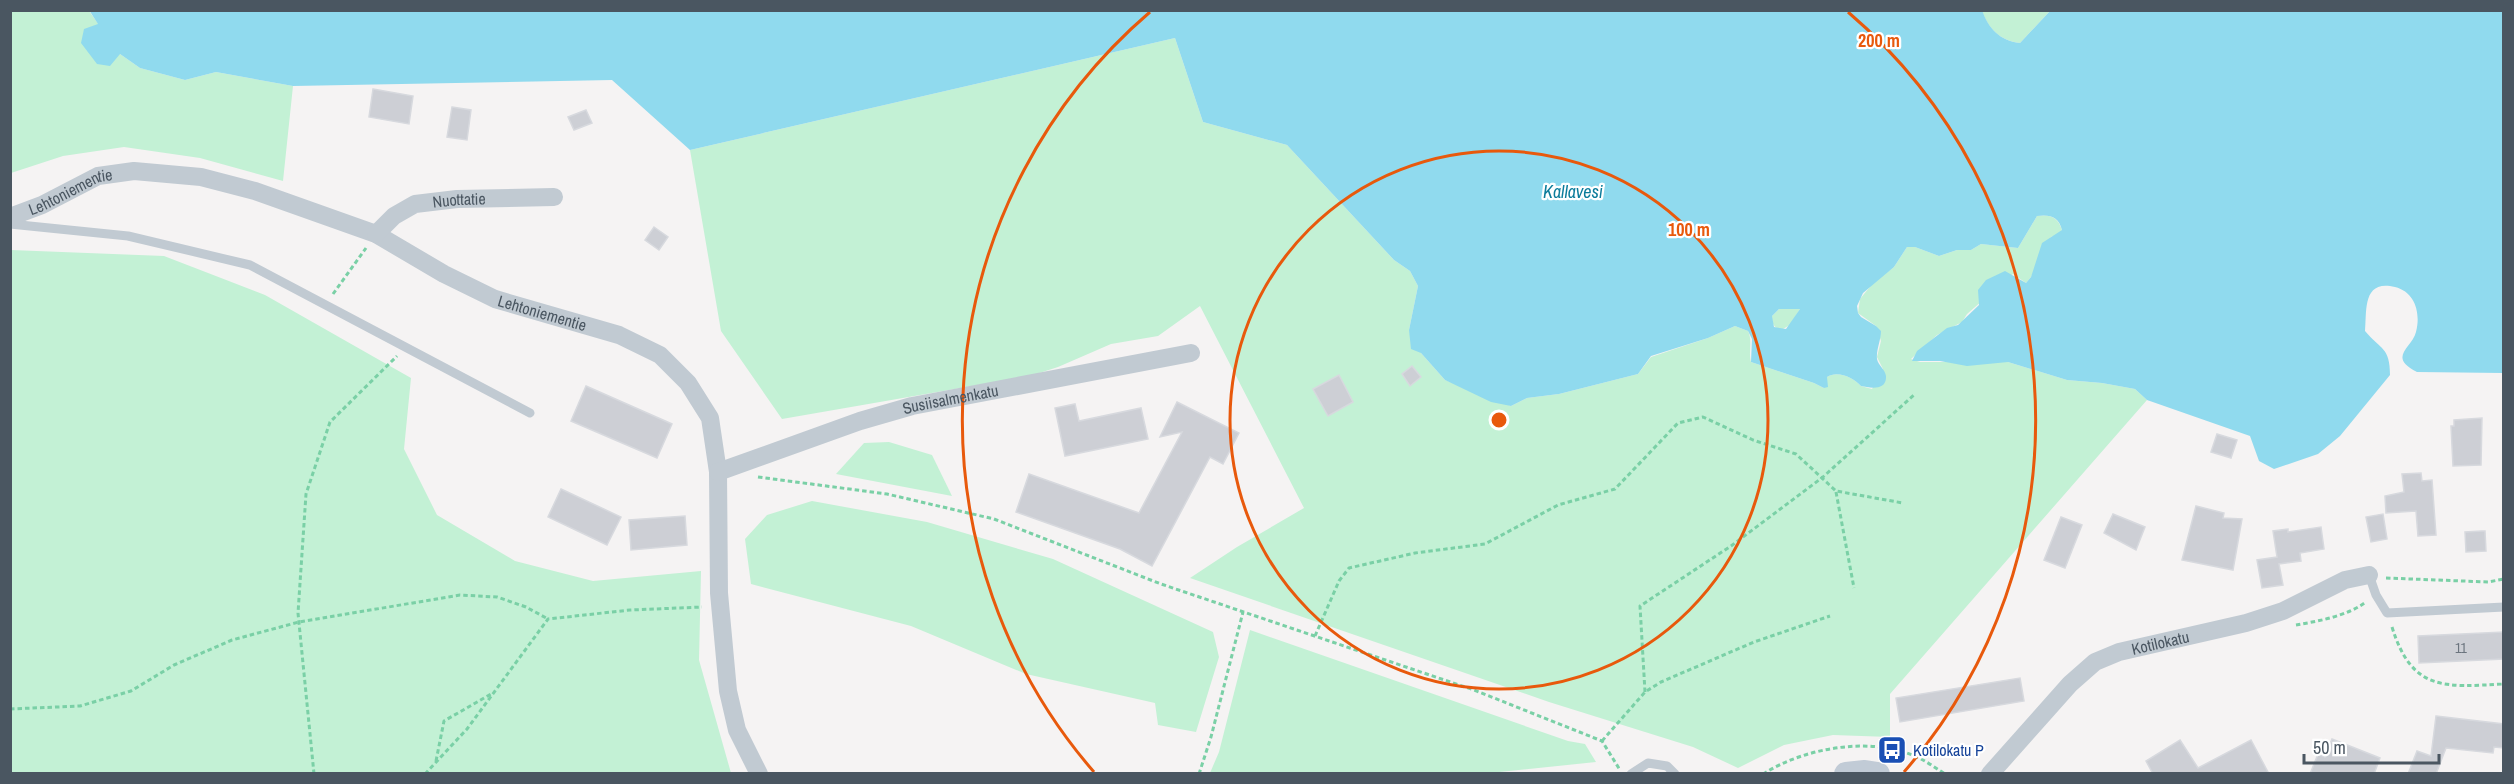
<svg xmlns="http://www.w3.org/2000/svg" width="2514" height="784" viewBox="0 0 2514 784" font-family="'Archivo Narrow',sans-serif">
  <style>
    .green { fill: #c3f1d5 }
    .water { fill: #90daee; fill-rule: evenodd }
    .building { fill: #cdcfd5; stroke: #d7d9de; stroke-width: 1.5 }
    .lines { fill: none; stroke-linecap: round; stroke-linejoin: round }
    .path { stroke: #7ad0a6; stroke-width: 3; stroke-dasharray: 4.5 3; stroke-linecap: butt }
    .lane { stroke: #c1cad2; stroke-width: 9 }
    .street { stroke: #c1cad2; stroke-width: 18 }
    .secondary { stroke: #c1cbd6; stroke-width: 24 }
    .ring { fill: none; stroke: #e8590c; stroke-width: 3 }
    .labels { text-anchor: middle; stroke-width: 4.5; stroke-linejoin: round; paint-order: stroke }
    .number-label { font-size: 14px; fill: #6b747e }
    .street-label { font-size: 16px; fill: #4a5661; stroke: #fff }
    .transit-label { font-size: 16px; fill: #164399; stroke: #fff; text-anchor: start }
    .water-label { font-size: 18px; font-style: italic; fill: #0c7c9b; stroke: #fff }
    .centre { fill: #e8590c; stroke: #fff; stroke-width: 3 }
    .ring-label { font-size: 18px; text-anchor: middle; font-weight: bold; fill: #e8590c; stroke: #fff; stroke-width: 4.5; stroke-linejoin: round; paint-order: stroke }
  </style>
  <rect width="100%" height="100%" fill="#f5f3f3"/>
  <!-- green -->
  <g class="green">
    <polygon points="10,11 89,11 120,54 140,68 185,80 216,72 293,86 283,181 200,158 124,147 63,156 11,173"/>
    <path d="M1982,11H2050L2020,43C2000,41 1988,28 1982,11Z"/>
    <path d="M1175,38L1203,122L1287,145L1394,260L1410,271L1418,286L1409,330L1421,353L1445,380L1511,406L1527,398L1559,394L1638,374L1651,357L1708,338L1735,326L1748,331C1753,342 1748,351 1751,362L1814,383L1824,388L1827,377C1837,370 1853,377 1861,386L1872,389L1883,369L1877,357L1881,341L1876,326L1858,313L1860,299L1873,283L1894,267L1907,247H1915L1939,256L1957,250H1971L1981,244L2018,248L2037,216C2050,214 2058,217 2062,230L2060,234L2051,237L2031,277L2026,283L2013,274L1967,314L1962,322L1937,335L1911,359L1920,362H2008L2067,380L2102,383L2135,389L2147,400L1890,694V737L1833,735L1784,745L1738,768L1693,747L1549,702L1190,578L1237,547L1304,508L1200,306L1158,336L1111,344L1058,367L1030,376L782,419L721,331L690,150Z"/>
    <polygon points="11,250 164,256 265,295 411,378 404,449 437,515 515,561 593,581 701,571 699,660 731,773 11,773"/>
    <path d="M1779,309H1800L1790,325L1781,330C1774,327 1772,325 1772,316Z"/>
    <polygon points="889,442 932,455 952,496 836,474 864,443"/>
    <polygon points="812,501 927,522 1053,559 1213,632 1219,657 1196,732 1158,725 1155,703 1026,674 911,626 751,584 745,539 767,515"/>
    <polygon points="1250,630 1568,741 1585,744 1596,762 1480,774 1210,773 1219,752"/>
  </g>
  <!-- water -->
  <path class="water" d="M89,10H1982C1988,28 2000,41 2020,43L2050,11H2503V373L2417,372C2387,357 2412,348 2416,332C2421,313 2415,292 2395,287C2362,279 2367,311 2365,331C2381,350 2390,347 2390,375L2340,436L2318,454L2274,469L2259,461L2250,436L2147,400L2135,389L2102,383L2067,380L2008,362L1967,366L1940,361H1912L1917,351L1947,328L1958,325L1979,305L1978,290L1986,280L2005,271L2026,283L2031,277L2042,243L2062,230C2059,217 2050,214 2037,216L2018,248L1981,244L1971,250H1957L1939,256L1915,247H1907L1894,267L1863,293L1857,306L1858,313L1861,317L1876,326L1881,331C1881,340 1876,350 1877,359C1878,365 1885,369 1886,376C1887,391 1870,388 1861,386C1853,377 1837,370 1827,377L1828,387L1824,388L1814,383L1751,362L1752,339L1748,331L1735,326L1708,338L1651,356L1638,374L1559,394L1527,398L1511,406L1491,402L1445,380L1421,353L1411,349L1409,330L1418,286L1410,271L1394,260L1287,145L1203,122L1175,38L690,150L612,80L293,86L216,72L185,80L140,68L120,54L110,66L97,64L81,43L84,29L98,24ZM1779,309H1800L1786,329L1774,327L1772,316Z"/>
  <!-- building -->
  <g class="building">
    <polygon points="373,89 413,96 409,124 369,117"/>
    <polygon points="452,107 471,110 467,140 447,137"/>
    <polygon points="586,110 592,123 574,130 568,117"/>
    <polygon points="654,227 668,237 659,250 645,240"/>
    <polygon points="1412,366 1421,377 1410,386 1402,374"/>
    <polygon points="1339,375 1353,402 1328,416 1313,389"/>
    <polygon points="586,386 672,424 657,458 571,421"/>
    <polygon points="1177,402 1239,433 1223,464 1210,457 1152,566 1120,549 1016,512 1029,474 1139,513 1182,432 1160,437"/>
    <polygon points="1075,404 1079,421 1141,408 1148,439 1065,456 1055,408"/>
    <polygon points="2482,418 2481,465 2453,466 2451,426 2454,426 2454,420"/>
    <polygon points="2217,434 2237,440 2231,458 2211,452"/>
    <polygon points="2421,473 2422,481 2432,480 2436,535 2418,536 2416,511 2386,513 2385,496 2404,492 2402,474"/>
    <polygon points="561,489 621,517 607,545 548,517"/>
    <polygon points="2196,506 2224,513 2223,518 2242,519 2233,570 2182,560"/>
    <polygon points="2113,514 2145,527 2136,550 2104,533"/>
    <polygon points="2383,514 2387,539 2371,542 2366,517"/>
    <polygon points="685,516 687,545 631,550 629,520"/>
    <polygon points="2061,517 2082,525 2065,568 2044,560"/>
    <polygon points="2321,527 2324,549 2300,553 2301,561 2279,564 2283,585 2262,588 2257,560 2277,557 2273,531 2288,529 2288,532"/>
    <polygon points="2482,531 2485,531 2486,551 2466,552 2465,532"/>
    <polygon points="2504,632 2504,659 2419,663 2418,636"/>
    <polygon points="2020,678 2024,701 1900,722 1896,698"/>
    <polygon points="2436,716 2504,724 2504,748 2494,747 2493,753 2446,748 2436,774 2408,774 2417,751 2431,756"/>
    <polygon points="2332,739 2380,758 2374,774 2310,774 2318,754 2325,757"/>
    <polygon points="2180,740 2198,768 2251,740 2269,774 2153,774 2146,761"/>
  </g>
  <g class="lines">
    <!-- path -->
    <g class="path">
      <polyline points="333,294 366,248"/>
      <polyline points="758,477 887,494 994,519 1161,584 1474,690 1602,741 1620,770"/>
      <polyline points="1836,492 1854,588"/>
      <polyline points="2386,578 2488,582 2504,579"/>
      <path d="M2296,625C2319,621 2347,616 2366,602"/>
      <path d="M2392,627C2412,692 2445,687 2504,684"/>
      <polyline points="1315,636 1339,581 1349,568 1415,553 1485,544 1558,505 1615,489 1678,423 1703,417 1753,440 1796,454 1836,491 1903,503"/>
      <polyline points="1645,692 1640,606 1731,546 1823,477 1915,394"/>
      <polyline points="10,709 80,706 131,691 174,665 232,640 299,622 460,595 497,597 526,607 548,619"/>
      <polyline points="1602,741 1645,692 1661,682 1754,642 1830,616"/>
      <polyline points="436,761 444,721 491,694"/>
      <polyline points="314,774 298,613 306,494 330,422 397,356"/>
      <polyline points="425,774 467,729 548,619 630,610 702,607"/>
      <polyline points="1199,774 1211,737 1243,612"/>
      <path d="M1763,774C1806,747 1874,735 1921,759C1929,763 1937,769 1945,774"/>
    </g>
    <!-- lane -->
    <g class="lane">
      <polyline points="10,224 128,236 250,265 530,413"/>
      <polyline points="2369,575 2376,595 2387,613 2504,607"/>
      <polyline points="1631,774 1648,763 1667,766 1675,774"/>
    </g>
    <!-- street -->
    <g class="street">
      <path id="s1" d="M10,217L42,205L98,176L134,171L201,177L255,191L376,234L444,274L495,299L619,335L660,355L688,383L710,418L718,472L719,593L728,691L737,730L759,774"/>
      <path id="s2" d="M376,234L394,216L415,204L457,199L554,197"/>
      <path id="s3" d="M718,472L860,421L912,406L1191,353"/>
      <path id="s4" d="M1990,774L2070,684L2095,662L2119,652L2246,623L2283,611L2345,580L2369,575"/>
    </g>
    <!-- secondary -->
    <polyline class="secondary" points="1846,774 1865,772 1878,774"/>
  </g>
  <!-- distance rings -->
  <g class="ring">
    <circle cx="1499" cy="420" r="269"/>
    <path d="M1094 772A537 537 0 0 1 1150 12M1848 12A537 537 0 0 1 1904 772"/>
  </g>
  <!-- icons -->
  <defs>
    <g id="bus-square" transform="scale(1.5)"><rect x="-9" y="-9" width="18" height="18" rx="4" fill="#1a4fb4" stroke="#fff"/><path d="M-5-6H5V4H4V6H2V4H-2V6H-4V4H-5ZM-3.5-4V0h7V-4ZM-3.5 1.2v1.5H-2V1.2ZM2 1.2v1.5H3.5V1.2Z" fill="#fff"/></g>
  </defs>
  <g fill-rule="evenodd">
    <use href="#bus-square" x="1892" y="750"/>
  </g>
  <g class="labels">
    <!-- number labels -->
    <g class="number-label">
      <text x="2461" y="653">11</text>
    </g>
    <!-- street labels -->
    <g class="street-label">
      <text dy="6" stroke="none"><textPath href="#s1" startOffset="66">Lehtoniementie</textPath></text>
      <text dy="6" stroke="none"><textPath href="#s2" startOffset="94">Nuottatie</textPath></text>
      <text dy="6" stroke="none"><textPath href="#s1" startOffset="570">Lehtoniementie</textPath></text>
      <text dy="6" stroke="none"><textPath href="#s3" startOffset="244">Susiisalmenkatu</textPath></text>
      <text dy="6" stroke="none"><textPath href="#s4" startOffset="222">Kotilokatu</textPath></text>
    </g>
    <!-- transit labels -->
    <g class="transit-label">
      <text x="1913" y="756">Kotilokatu P</text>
    </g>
    <!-- water labels -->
    <g class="water-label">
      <text x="1573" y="198">Kallavesi</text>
    </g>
  </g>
  <circle cx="1499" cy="420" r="9" class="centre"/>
  <g class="ring-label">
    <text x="1879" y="47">200 m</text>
    <text x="1689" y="236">100 m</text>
  </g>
  <!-- border -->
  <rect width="2514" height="784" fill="none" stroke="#4a5661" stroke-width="24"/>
  <!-- scale -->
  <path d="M2304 754v9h135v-9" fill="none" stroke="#4a5661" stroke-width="3"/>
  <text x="2313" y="754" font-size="18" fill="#4a5661" stroke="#ffffff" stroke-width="4.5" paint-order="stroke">50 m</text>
</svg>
